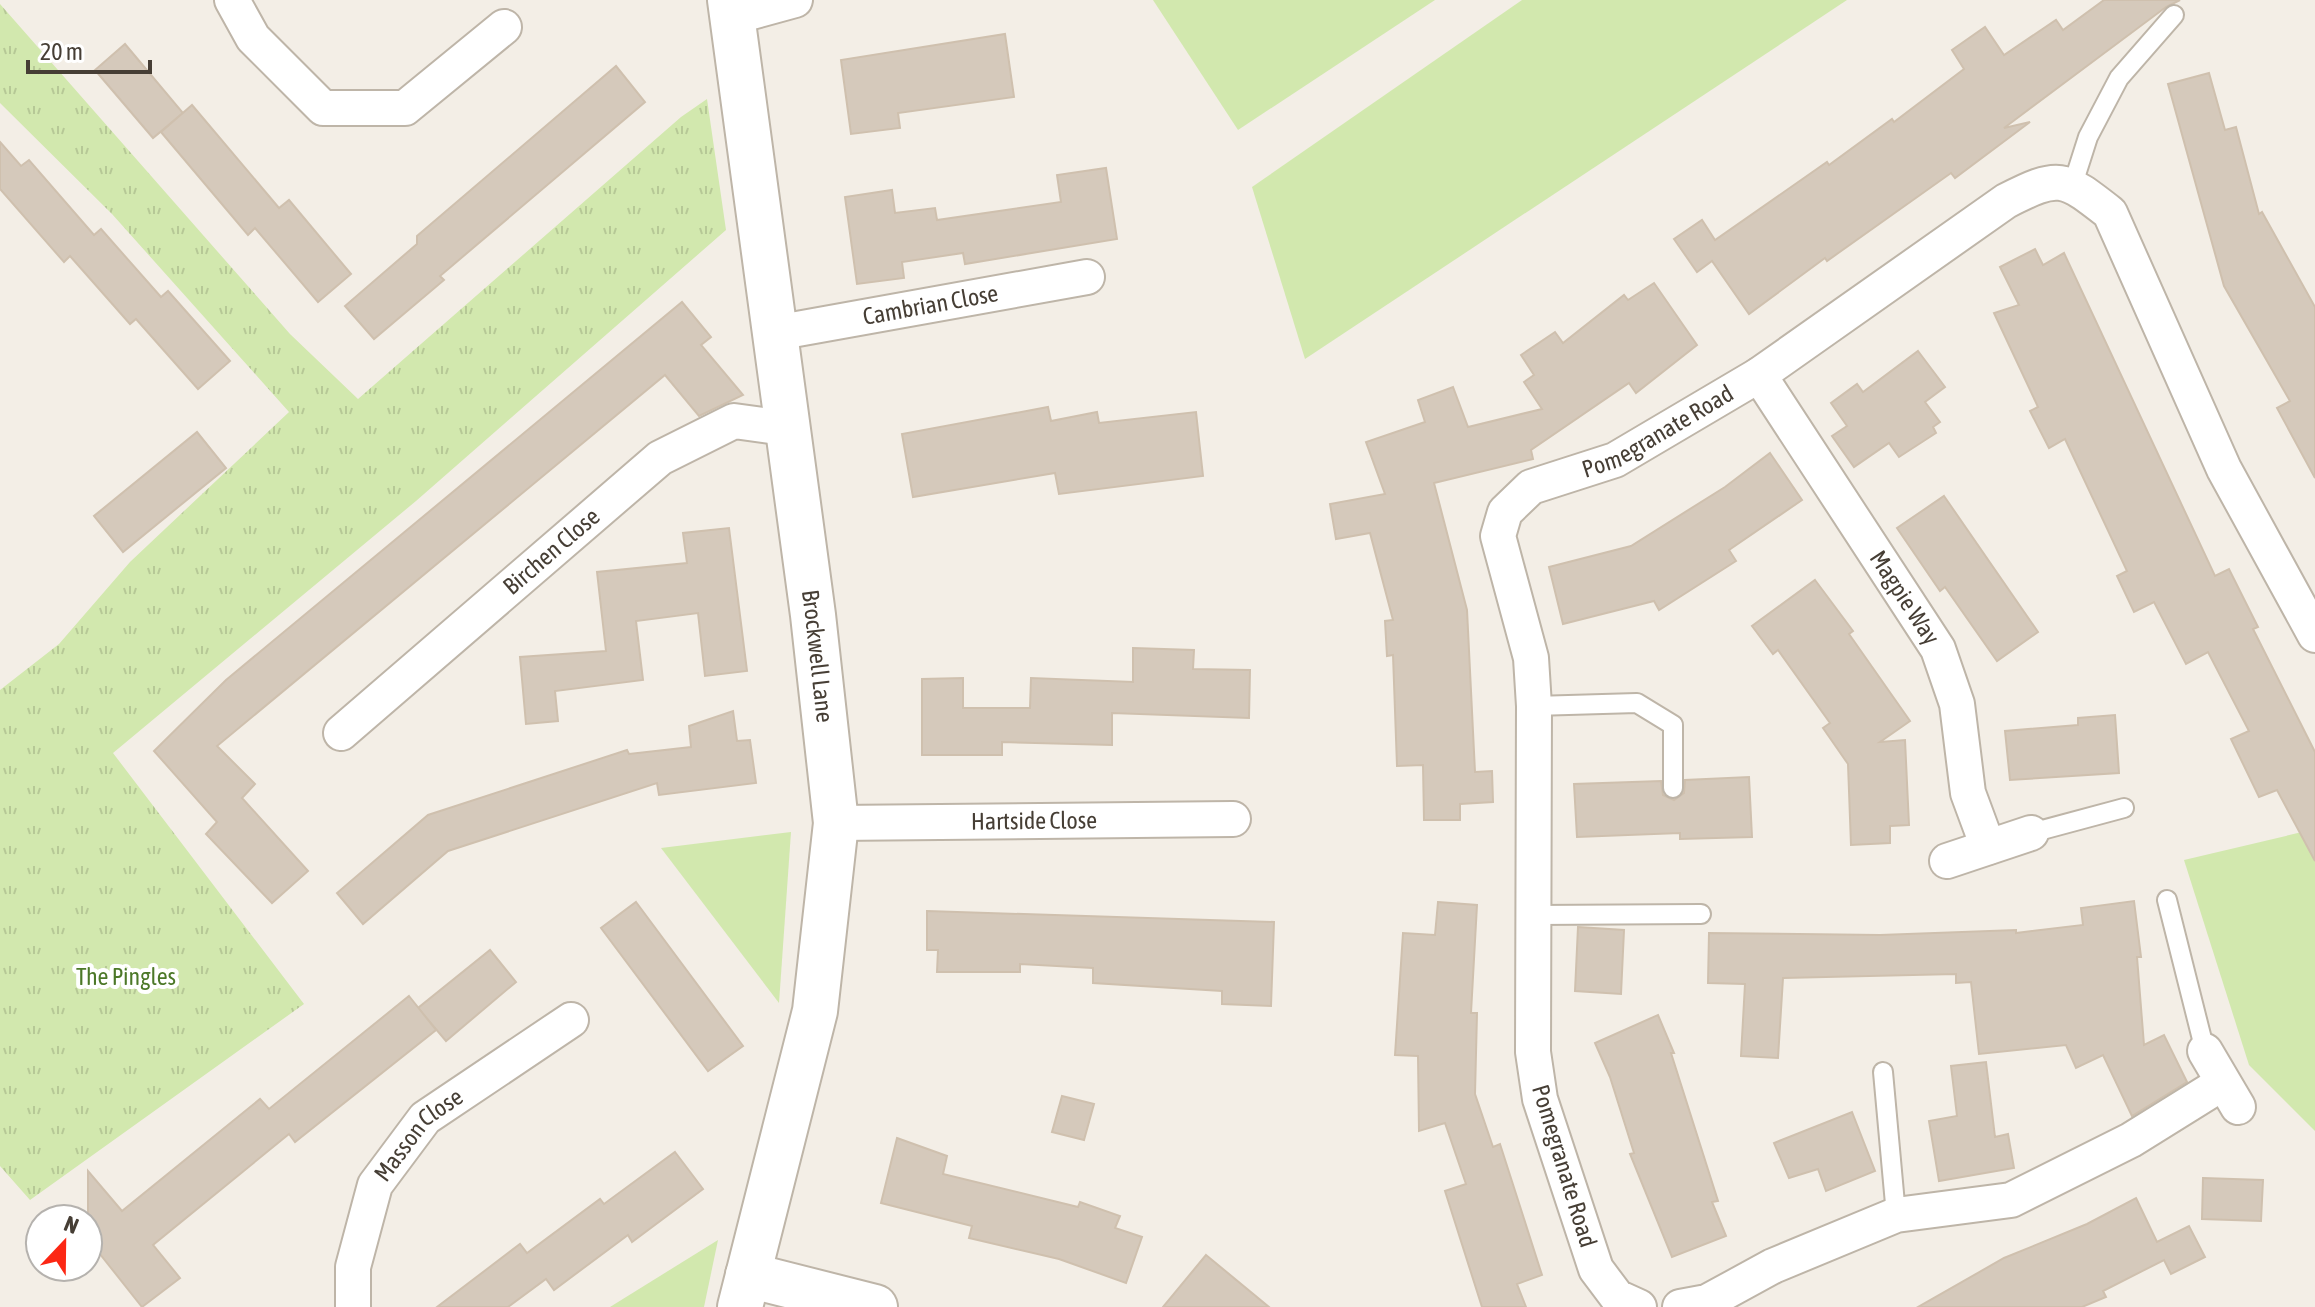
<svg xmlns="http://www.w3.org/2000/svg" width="2315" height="1307" viewBox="0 0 2315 1307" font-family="'Asap Condensed',sans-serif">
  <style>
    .grass { fill: #d2e8ae }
    .park { fill: url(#park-tufts) }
    .building { fill: #d5c9bb; stroke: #cfc0ae; stroke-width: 2 }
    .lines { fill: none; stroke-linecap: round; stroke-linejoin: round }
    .service-casing { stroke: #beb5a8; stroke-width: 22 }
    .minor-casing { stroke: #beb5a8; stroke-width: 38 }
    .tertiary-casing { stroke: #beb5a8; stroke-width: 48 }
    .service { stroke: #fff; stroke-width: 18 }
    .minor { stroke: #fff; stroke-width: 34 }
    .tertiary { stroke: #fff; stroke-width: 44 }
    .labels { text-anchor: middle; stroke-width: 8; stroke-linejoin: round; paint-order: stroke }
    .street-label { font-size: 24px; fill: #463e35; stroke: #fff }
    .park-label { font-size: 24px; fill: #4c7828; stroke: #fff }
  </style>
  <defs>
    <pattern id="park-tufts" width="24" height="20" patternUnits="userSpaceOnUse" patternTransform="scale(2)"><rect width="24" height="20" fill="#d2e8ae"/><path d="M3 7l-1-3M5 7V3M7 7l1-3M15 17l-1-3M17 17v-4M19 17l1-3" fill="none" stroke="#b6c896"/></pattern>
  </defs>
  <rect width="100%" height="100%" fill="#f3eee6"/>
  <!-- grass -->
  <g class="grass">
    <polygon points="1153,0 1435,0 1238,130"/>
    <polygon points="1522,0 1847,0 1305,359 1252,187"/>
    <polygon points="2315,829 2315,1131 2249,1065 2184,860"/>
    <polygon points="791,832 779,1003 661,848"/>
    <polygon points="718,1240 704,1307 610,1307"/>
  </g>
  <!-- park -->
  <polygon class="park" points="0,4 290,334 358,399 681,117 707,99 726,230 416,501 113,753 304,1004 30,1200 0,1166 0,690 59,644 130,562 289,412 112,214 0,103"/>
  <!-- building -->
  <g class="building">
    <polygon points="2104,0 2180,0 2166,7 2004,128 2030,122 1955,178 1951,173 1827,261 1825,258 1749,314 1712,261 1697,272 1674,239 1702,220 1715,240 1827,162 1829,165 1892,119 1894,122 1964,69 1952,50 1985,27 2004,55 2056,20 2063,30"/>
    <polygon points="1005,34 1014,97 898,113 900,128 851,134 841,60"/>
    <polygon points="125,44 183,113 153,138 95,70"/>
    <polygon points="616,66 645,102 440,276 444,280 374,339 345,306 417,244 417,236"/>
    <polygon points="2209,73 2225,130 2236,127 2259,214 2262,212 2315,307 2315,478 2277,408 2290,401 2224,286 2168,84"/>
    <polygon points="192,105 279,208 289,200 351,274 318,302 255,228 248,235 161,132"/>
    <polygon points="0,142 21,166 29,160 94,235 101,229 161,297 168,291 230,361 198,389 136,319 130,324 70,256 64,262 0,189"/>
    <polygon points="1106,168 1117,239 965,264 963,253 902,262 904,278 857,284 845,197 892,190 895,213 935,208 937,220 1061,202 1057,175"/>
    <polygon points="2035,249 2043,265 2064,253 2215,576 2229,569 2258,627 2253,629 2315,752 2315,861 2277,790 2259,797 2231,739 2249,731 2208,652 2186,664 2154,602 2134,612 2117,576 2127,571 2065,439 2049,448 2030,411 2038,407 1994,313 2019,305 2000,267"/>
    <polygon points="1654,283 1697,345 1636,393 1629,383 1531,450 1533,459 1434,483 1467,610 1475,772 1492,771 1493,802 1460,804 1460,820 1424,820 1423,765 1397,766 1393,655 1387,656 1385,621 1393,620 1370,533 1336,539 1330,504 1385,494 1366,442 1425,422 1418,400 1453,387 1468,427 1542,409 1524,382 1534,375 1521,355 1555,332 1563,343 1624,295 1628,300"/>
    <polygon points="682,302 711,337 701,345 743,395 699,416 665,375 217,746 255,784 242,798 308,871 272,903 206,834 217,822 154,751 226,680"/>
    <polygon points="1918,351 1945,387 1925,402 1940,422 1933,427 1936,433 1899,457 1889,443 1854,467 1832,436 1847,426 1831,403 1857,384 1863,392"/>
    <polygon points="1048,407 1051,421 1097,412 1099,423 1196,412 1203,476 1059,494 1055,473 913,497 902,434"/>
    <polygon points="197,432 226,468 123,552 94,516"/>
    <polygon points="1770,453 1802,500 1729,550 1736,561 1659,610 1654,601 1563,624 1549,567 1631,546 1725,487"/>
    <polygon points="1944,496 2038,632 1997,661 1945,587 1940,591 1897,528"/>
    <polygon points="729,528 747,671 705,676 698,613 636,621 643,680 555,691 558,721 526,724 520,657 606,651 597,572 687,563 683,533"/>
    <polygon points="1815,580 1853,631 1849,634 1910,721 1880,742 1905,740 1909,825 1890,826 1890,843 1851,845 1848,764 1823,728 1830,723 1778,650 1773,654 1752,626"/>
    <polygon points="1133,648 1194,650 1193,669 1250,670 1249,718 1112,713 1112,745 1002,742 1002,755 922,755 922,679 963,678 963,708 1030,708 1031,678 1133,682"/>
    <polygon points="733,711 737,741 750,740 756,783 659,795 657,783 448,851 363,924 337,893 428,815 627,750 629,754 691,747 689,726"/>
    <polygon points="2115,715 2119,773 2010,780 2005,731 2078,725 2078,718"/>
    <polygon points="1749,777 1752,837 1680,839 1680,833 1577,837 1574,784 1661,781 1663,795 1674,800 1684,793 1685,780"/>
    <polygon points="2134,901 2141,957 2137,957 2144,1045 2164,1035 2187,1082 2132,1116 2103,1055 2076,1068 2066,1045 1979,1054 1971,982 1956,983 1956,974 1783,978 1778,1058 1741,1056 1745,984 1708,983 1709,933 1880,935 2016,930 2016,933 2083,925 2081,908"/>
    <polygon points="636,902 743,1046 708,1071 601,928"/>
    <polygon points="1438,902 1477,905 1471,1013 1477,1013 1475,1094 1493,1147 1500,1144 1542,1275 1517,1284 1526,1307 1482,1307 1445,1191 1466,1184 1445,1123 1419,1131 1418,1056 1395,1055 1403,933 1435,935"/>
    <polygon points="927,911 1274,922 1271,1006 1222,1004 1222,991 1093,983 1093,968 1020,964 1020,972 937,972 938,950 927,950"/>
    <polygon points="1578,927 1624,930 1621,994 1575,991"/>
    <polygon points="490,950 516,982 446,1041 418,1008"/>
    <polygon points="409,996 436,1030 295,1142 289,1134 153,1245 180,1278 142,1307 88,1239 88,1171 122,1211 260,1099 269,1109"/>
    <polygon points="1658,1015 1674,1053 1671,1053 1718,1201 1712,1202 1726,1236 1672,1257 1630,1154 1634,1153 1610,1077 1595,1043"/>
    <polygon points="1986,1062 1995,1137 2008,1134 2014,1168 1939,1181 1929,1121 1957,1116 1951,1066"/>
    <polygon points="1062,1096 1094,1104 1084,1140 1052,1132"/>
    <polygon points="1852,1112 1875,1171 1826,1191 1818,1169 1789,1178 1774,1143"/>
    <polygon points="897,1138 947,1156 943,1174 1078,1207 1080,1202 1120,1216 1115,1228 1142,1237 1126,1283 1059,1259 969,1238 972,1226 881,1203"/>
    <polygon points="675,1152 703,1189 632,1242 628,1235 554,1290 546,1279 508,1307 437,1307 520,1244 527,1253 600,1199 604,1204"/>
    <polygon points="2203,1178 2263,1180 2261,1221 2202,1219"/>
    <polygon points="2136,1198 2157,1242 2189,1226 2205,1257 2171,1274 2164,1260 2103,1291 2106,1297 2082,1307 1918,1307 2004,1258 2087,1224"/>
    <polygon points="1206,1255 1269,1307 1163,1307"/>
  </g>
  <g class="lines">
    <!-- service casing -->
    <g class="service-casing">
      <g id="service">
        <polyline points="2073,184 2088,137 2119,78 2174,15"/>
        <polyline points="1534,706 1637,703 1673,725 1673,788"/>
        <polyline points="2031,833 2124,808"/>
        <polyline points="2167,900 2205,1051"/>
        <polyline points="1535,915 1701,914"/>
        <polyline points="1883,1072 1896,1215"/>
      </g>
    </g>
    <!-- minor casing -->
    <g class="minor-casing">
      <g id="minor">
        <polyline points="232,0 253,38 323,108 405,108 504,27"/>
        <polyline points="733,17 795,0"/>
        <path id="s1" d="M775,333L1087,277"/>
        <path id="s2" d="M1759,375L1938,649L1957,704L1968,793L1988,847"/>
        <path id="s3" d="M341,733L660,458L734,421L785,428"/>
        <path id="s4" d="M836,823L1233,819"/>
        <polyline points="1947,861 2031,833"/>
        <polyline points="2205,1051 2238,1107"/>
        <path id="s5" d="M353,1307V1267L375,1185L425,1118L571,1020"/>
        <path id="s6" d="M1639,1307L1617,1297L1596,1269L1540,1099L1533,1052L1534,706L1531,658L1498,536L1505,512L1531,487L1615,460L1759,375L2006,201C2059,174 2063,176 2110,213L2224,469L2315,635"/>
        <polyline points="1680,1307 1707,1302 1773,1266 1896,1215 2011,1200 2131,1140 2221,1084"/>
      </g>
    </g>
    <!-- tertiary casing -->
    <g class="tertiary-casing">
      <g id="tertiary">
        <path id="s7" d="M730,0L813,615L836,823L815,1011L740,1307"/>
        <polyline points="748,1275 875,1307"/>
      </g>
    </g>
    <!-- service -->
    <use href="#service" class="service"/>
    <!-- minor -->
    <use href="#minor" class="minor"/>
    <!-- tertiary -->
    <use href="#tertiary" class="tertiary"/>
  </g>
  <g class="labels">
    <!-- street labels -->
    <g class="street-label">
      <text dy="8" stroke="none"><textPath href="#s1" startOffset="158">Cambrian Close</textPath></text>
      <text dy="8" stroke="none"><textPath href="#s6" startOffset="1006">Pomegranate Road</textPath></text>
      <text dy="8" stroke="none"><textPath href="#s3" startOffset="278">Birchen Close</textPath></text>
      <text dy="8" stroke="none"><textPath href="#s2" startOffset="266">Magpie Way</textPath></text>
      <text dy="8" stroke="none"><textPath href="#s7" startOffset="662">Brockwell Lane</textPath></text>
      <text dy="8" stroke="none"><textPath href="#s4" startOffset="198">Hartside Close</textPath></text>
      <text dy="8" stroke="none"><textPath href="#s5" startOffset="192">Masson Close</textPath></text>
      <text transform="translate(1564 1166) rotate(73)" y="8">Pomegranate Road</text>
    </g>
    <!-- park labels -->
    <g class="park-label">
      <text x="126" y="985">The Pingles</text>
    </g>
  </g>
  <!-- north arrow -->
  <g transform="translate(64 1243) rotate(22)"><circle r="38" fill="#ffffff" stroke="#b5b2ae" stroke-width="2"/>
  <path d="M0-6L14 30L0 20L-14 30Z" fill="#fc2714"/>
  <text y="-12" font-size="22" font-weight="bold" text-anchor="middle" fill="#463e35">N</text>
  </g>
  <!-- scale -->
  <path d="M28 60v12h122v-12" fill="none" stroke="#463e35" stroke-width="4"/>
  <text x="40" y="60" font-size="24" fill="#463e35" stroke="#ffffff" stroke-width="6" paint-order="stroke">20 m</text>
</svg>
